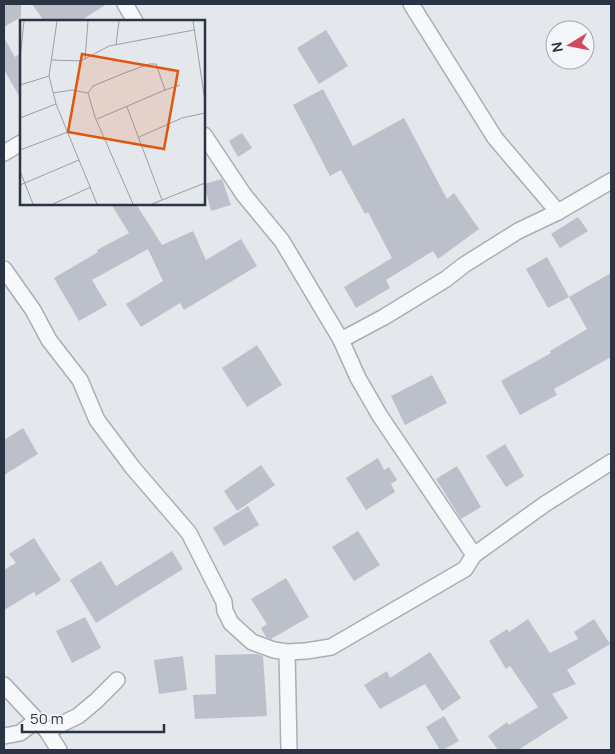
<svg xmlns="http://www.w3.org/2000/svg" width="615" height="754" viewBox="0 0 615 754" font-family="Manrope,sans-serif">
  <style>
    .building { fill: #bbc0ca }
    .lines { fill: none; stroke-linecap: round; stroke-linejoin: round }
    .street-casing { stroke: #a9aeb7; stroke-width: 18 }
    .street { stroke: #f7f8fa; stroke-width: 15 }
    .inset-road { fill: none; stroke: #9a9fa9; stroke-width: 1 }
    .view { fill: #df570f; fill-opacity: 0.15; stroke: #df570f; stroke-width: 2.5 }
    .inset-edge { fill: none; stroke: #2b3445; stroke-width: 2.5 }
  </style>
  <rect width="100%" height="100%" fill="#e4e7ec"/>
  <!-- building -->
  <g class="building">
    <polygon points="4,4 21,4 21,17 4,27"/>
    <polygon points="32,4 107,4 80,21 44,21"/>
    <polygon points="326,30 348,66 319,84 297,48"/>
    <polygon points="4,38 15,57 21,53 21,99 4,70"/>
    <polygon points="323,89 353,146 404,118 447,199 454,193 479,229 438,259 433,251 386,280 390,288 356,308 344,287 392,258 368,212 365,214 341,170 330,176 293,105"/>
    <polygon points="242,133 252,148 238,157 229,141"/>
    <polygon points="222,179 231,205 211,211 204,184"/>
    <polygon points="111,204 136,204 162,245 193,231 206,260 241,239 257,266 184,310 180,303 141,327 126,304 163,281 148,249 92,280 107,305 79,321 54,278 98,252 97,250 129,233"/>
    <polygon points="578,217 588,231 560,248 551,234"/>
    <polygon points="547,257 569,297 548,308 526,269"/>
    <polygon points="611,273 611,357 554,389 557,395 520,415 501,381 551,353 550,351 587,329 569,297"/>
    <polygon points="257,345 282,385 247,407 222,368"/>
    <polygon points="432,375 447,403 405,425 391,396"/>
    <polygon points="23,428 38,454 4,475 4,440"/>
    <polygon points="505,444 524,476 506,487 486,456"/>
    <polygon points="378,458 384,470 389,467 397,480 391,484 395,492 366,510 346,478"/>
    <polygon points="261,465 275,485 237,511 224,491"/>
    <polygon points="457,466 481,507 461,519 436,479"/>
    <polygon points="248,506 259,525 224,546 213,528"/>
    <polygon points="358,531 380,565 354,581 332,547"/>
    <polygon points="34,538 61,580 36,596 34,592 4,610 4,570 16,563 9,554"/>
    <polygon points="172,551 183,569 96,623 70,580 101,561 116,586"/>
    <polygon points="286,578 309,617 271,639 266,637 261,628 267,624 251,599"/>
    <polygon points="85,617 101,648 72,663 56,631"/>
    <polygon points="528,619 550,653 578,639 574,632 594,619 610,644 567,670 576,684 552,694 568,718 518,750 498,750 488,736 507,722 509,725 538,707 510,666 506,669 489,641 507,629 509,632"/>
    <polygon points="430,652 461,698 442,711 425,684 380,709 364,685 387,671 390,678"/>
    <polygon points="256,654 263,656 267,716 195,719 193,695 216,694 215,655"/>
    <polygon points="183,656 187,690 159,694 154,660"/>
    <polygon points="444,716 459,741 443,750 440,750 426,727"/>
  </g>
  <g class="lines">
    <!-- street casing -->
    <g class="street-casing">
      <g id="street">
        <polyline points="125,4 135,21"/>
        <polyline points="411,4 495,138 558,212"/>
        <polyline points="204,135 244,195 282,241 341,340 358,378 380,416 474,555"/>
        <polyline points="4,153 21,143"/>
        <polyline points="4,269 33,310 49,340 80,380 97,420 133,468 189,533 224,602 225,611 231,623 252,642 274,650 287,652 306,651 331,647 465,569 474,555 545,504 611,462"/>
        <polyline points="341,340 384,317 446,279 464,265 518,231 558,212 611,181"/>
        <polyline points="287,652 289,750"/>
        <polyline points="4,685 47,731 59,750"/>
        <polyline points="47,731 78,716 96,701 117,680"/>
        <polyline points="4,736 20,733 37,720"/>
      </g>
    </g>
    <!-- street -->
    <use href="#street" class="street"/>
  </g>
  <!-- overview -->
  <g transform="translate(20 20)">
    <rect width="185" height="185" fill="#e4e7ec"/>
    <path class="inset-road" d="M37,1L29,56L36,84L77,184M173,1L185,81M96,25L99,1M0,39L4,1M65,39L68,1M31,40L61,41L89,26L174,10M0,65L29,56M145,70L160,65M33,73L52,70L68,73M107,87L142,180M0,98L36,84M77,99L145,70L136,44H129L102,54L73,66L68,73L75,97L113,184M119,117L162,98L185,93M0,130L48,112M0,151L13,184M0,165L59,140M33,184L71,167M132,184L185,163"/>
    <path class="view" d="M62,34L158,51L144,129L48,112Z"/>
    <rect width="185" height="185" class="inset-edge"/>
  </g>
  <!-- border -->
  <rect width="615" height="754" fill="none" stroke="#2b3445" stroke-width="10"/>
  <!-- north arrow -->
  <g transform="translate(570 45) rotate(260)"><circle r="24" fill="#f4f6f9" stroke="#a4a8b1"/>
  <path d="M0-4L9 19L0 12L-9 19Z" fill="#d1495b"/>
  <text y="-8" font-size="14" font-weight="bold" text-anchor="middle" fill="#2b3445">N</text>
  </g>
  <!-- scale -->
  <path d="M22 724v8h142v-8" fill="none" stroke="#2b3445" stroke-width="2.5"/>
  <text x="30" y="724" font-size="15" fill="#2b3445" stroke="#f4f6f9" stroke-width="4" paint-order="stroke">50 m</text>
</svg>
